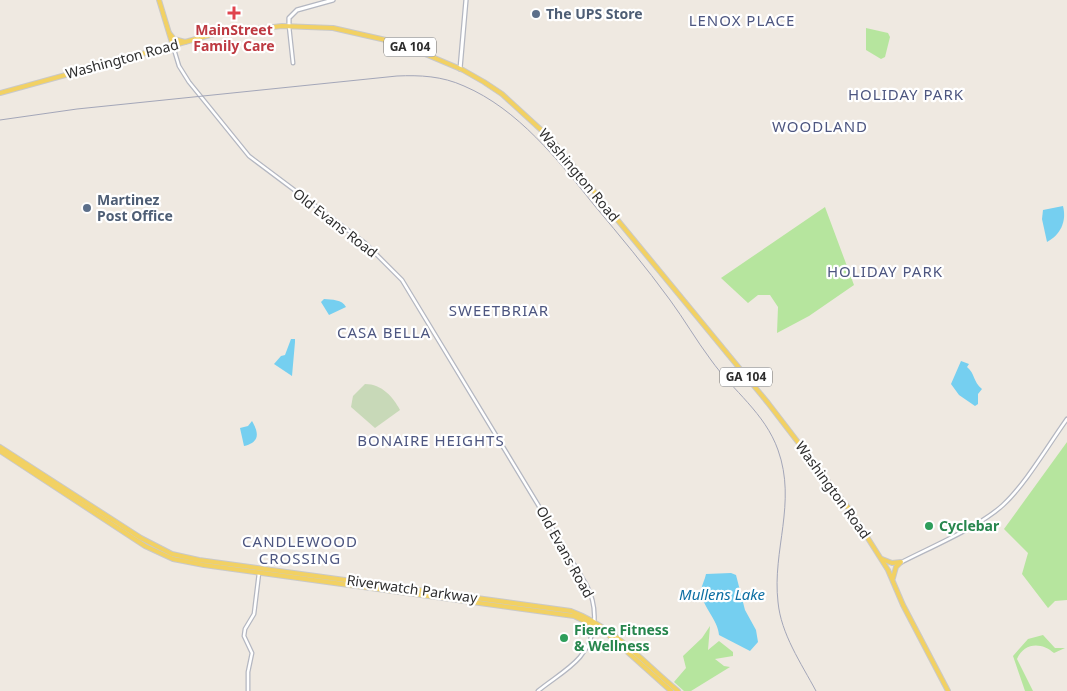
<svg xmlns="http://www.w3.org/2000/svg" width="1067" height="691" viewBox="0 0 1067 691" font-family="'Noto Sans',sans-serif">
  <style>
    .green { fill: #b6e59e }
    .cemetery { fill: #c8d9b8 }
    .water { fill: #75cff0 }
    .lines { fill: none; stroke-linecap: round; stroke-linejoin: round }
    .tertiary-casing { stroke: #b4b7c1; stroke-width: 5 }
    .secondary-casing { stroke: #b4b7c1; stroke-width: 5.5 }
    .primary-casing { stroke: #c9c9c9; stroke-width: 6 }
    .tertiary { stroke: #fff; stroke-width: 2.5 }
    .secondary { stroke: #fff; stroke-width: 3 }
    .primary { stroke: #f2d163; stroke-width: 4 }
    .rail { stroke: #a3a6b8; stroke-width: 1 }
    .health-dot { fill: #e0444e; stroke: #fff; stroke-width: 2 }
    .service-dot { fill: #5c6f8a; stroke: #fff; stroke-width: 2 }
    .leisure-dot { fill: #2e9e5b; stroke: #fff; stroke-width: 2 }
    .labels { text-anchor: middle; stroke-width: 4.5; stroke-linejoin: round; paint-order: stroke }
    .shield { fill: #fff; stroke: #6d6d6d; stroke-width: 1 }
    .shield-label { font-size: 12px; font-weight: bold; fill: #2e2e2e }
    .service-label { font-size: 14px; font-weight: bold; fill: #4e5e75; stroke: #fff; text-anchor: start }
    .health-label { font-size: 14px; font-weight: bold; fill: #be3a42; stroke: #fff }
    .street-label { font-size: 14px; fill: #2e2e2e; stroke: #fff }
    .leisure-label { font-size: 14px; font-weight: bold; fill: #27864d; stroke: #fff; text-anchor: start }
    .neighbourhood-label { font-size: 15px; letter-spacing: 1px; fill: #4d5680; stroke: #fff }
    .water-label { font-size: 15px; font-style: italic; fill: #0d6fa3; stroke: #fff }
  </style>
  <rect width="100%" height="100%" fill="#efe9e1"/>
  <!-- green -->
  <g class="green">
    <polygon points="866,28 888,33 890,37 885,57 881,59 866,50"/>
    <polygon points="825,207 854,285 809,316 777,333 778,307 770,295 758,295 748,303 721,278"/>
    <polygon points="1067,442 1067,600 1055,601 1048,608 1022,574 1028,553 1004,529"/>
    <polygon points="710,626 708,650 719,641 733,652 733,656 715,659 724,666 730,667 691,691 684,691 674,682 686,668 683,656 702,638"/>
    <path d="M1043,635L1055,648H1065L1054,653C1042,642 1024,642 1017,659L1033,691H1025L1013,656L1028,639Z"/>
  </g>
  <!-- cemetery -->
  <path class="cemetery" d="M365,384C382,384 393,397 400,410L375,428L351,407L353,396Z"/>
  <!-- water -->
  <g class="water">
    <path d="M1063,206C1067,222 1060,235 1047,242L1042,219L1043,210Z"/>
    <path d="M324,299C332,300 342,299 346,307L329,315L321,302Z"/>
    <polygon points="291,339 295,339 295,342 292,376 274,364 281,356 285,355"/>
    <path d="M961,361L969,364L967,367C975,373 973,382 982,389L978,394V404L975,406L959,395L951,384Z"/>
    <path d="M252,421C259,433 260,442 244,446L240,428L248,426Z"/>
    <path d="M731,573L736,575L745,610L756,630L758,642L750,651L719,635C718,619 701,606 701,590C702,585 705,579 706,574Z"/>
  </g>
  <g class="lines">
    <!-- tertiary casing -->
    <g class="tertiary-casing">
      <g id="tertiary">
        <polyline points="289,26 293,63"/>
        <path d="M173,46L179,66L189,82L249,156L365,243L402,280L586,584C598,606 598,636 580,657C569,670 551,680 538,691"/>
        <path d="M900,563C931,547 979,527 1003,505C1025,485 1049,444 1067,419"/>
        <polyline points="248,691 248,672 252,653 244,636 245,629 254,614 259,573"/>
      </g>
    </g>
    <!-- secondary casing -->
    <g class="secondary-casing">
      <g id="secondary">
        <polyline points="289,26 289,18 297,10 333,0"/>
        <polyline points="460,69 466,0"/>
      </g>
    </g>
    <!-- primary casing -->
    <g class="primary-casing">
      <g id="primary">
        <polyline points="159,0 173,46"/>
        <polyline points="170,34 174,39 185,42"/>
        <polyline points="0,93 214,34 282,26 333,28 399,43 463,70 484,82 502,94 551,139 768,403 850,510 888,570 903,605 948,691"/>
        <path d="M0,447L141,538L172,554L199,560L571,611C614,627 643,662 678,691"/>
        <polyline points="0,451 145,546 173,559 204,565 574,616 603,630 671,691"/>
        <polyline points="882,559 892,563 901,562"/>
        <polyline points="893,578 896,567 900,563"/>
      </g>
    </g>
    <!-- tertiary -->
    <use href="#tertiary" class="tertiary"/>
    <!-- secondary -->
    <use href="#secondary" class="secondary"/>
    <!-- primary -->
    <use href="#primary" class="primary"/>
    <!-- rail -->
    <path class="rail" d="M0,120L77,109L397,76C420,75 442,76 464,86C518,109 558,160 594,205C620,236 646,267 670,300C684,319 696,340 711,360C733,391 765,413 778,450C797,503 772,550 778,602C781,634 801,663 816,691"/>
  </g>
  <!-- markers -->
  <path class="health-dot" d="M231.5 5.5h5v5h5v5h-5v5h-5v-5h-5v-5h5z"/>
  <g class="service-dot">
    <circle cx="536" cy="14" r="5"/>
    <circle cx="87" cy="208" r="5"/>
  </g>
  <g class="leisure-dot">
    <circle cx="929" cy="526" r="5"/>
    <circle cx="564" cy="638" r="5"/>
  </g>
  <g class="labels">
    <!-- shield labels -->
    <g class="shield">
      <rect x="384" y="37.5" width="52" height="19" rx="4"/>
      <rect x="720" y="367.5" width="52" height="19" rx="4"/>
    </g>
    <g class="shield-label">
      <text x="410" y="51">GA 104</text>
      <text x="746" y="381">GA 104</text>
    </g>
    <!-- service labels -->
    <g class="service-label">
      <text x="546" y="19">The UPS Store</text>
      <text x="97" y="205">Martinez<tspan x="97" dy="16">Post Office</tspan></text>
    </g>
    <!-- health labels -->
    <g class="health-label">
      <text x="234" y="35">MainStreet<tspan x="234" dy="16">Family Care</tspan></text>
    </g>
    <!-- street labels -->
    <g class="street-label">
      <text transform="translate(122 59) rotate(-15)" y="5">Washington Road</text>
      <text transform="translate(579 175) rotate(50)" y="5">Washington Road</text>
      <text transform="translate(335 223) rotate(38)" y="5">Old Evans Road</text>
      <text transform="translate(833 490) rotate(54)" y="5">Washington Road</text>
      <text transform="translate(565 552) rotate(61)" y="5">Old Evans Road</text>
      <text transform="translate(412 589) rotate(8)" y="5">Riverwatch Parkway</text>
    </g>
    <!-- leisure labels -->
    <g class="leisure-label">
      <text x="939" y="531">Cyclebar</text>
      <text x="574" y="635">Fierce Fitness<tspan x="574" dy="16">&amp; Wellness</tspan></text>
    </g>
    <!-- neighbourhood labels -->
    <g class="neighbourhood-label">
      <text x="742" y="26">LENOX PLACE</text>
      <text x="906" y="100">HOLIDAY PARK</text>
      <text x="820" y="132">WOODLAND</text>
      <text x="885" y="277">HOLIDAY PARK</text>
      <text x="499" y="316">SWEETBRIAR</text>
      <text x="384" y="338">CASA BELLA</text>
      <text x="431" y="446">BONAIRE HEIGHTS</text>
      <text x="300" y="547">CANDLEWOOD<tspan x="300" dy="17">CROSSING</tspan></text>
    </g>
    <!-- water labels -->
    <g class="water-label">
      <text x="722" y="600">Mullens Lake</text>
    </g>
  </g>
</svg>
